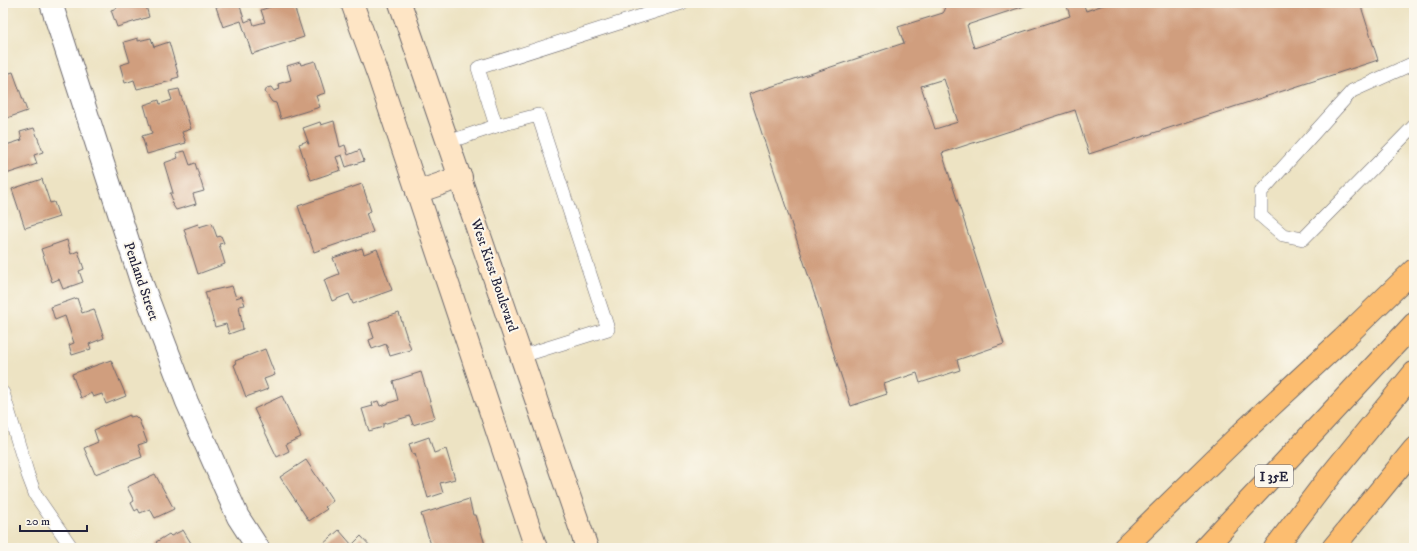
<svg xmlns="http://www.w3.org/2000/svg" width="1417" height="551" viewBox="0 0 1417 551" font-family="'IM FELL DW Pica',serif">
  <style>
    .building { fill: #d09e7e; fill-rule: evenodd }
    .lines { fill: none; stroke-linecap: round; stroke-linejoin: round }
    .lane-casing { stroke: #69666b; stroke-width: 14 }
    .street-casing { stroke: #69666b; stroke-width: 24 }
    .secondary-casing { stroke: #69666b; stroke-width: 24 }
    .highway-casing { stroke: #69666b; stroke-width: 24 }
    .lane { stroke: #fff; stroke-width: 13 }
    .street { stroke: #fff; stroke-width: 22 }
    .secondary { stroke: #fee5c5; stroke-width: 22 }
    .highway { stroke: #fcbd6f; stroke-width: 22 }
    .labels { text-anchor: middle; stroke-width: 4; stroke-linejoin: round; paint-order: stroke }
    .shield { fill: #fbf7ec; stroke: #636270; stroke-width: 1 }
    .shield-label { font-size: 13px; font-weight: bold; fill: #22223b }
    .street-label { font-size: 14px; fill: #22223b; stroke: #fbf7ec }
  </style>
  <rect width="100%" height="100%" fill="#fbf7ec"/>
  <filter id="ink" filterUnits="userSpaceOnUse"><feTurbulence type="fractalNoise" baseFrequency=".025" numOctaves="2"/><feDisplacementMap in="SourceGraphic" scale="8" xChannelSelector="R" yChannelSelector="G"/><feConvolveMatrix kernelMatrix="1 2 1 2 8 2 1 2 1" color-interpolation-filters="sRGB"/></filter>
  <filter id="wash" filterUnits="userSpaceOnUse"><feTurbulence type="fractalNoise" baseFrequency=".012" numOctaves="4" result="noise"/><feDisplacementMap in="SourceGraphic" scale="16" xChannelSelector="R" yChannelSelector="G"/><feGaussianBlur stdDeviation="0.9" result="paint"/><feColorMatrix in="noise" values="0 0 0 0 0 0 0 0 0 0 0 0 0 0 0 0 0 1.4 0 .05"/><feComposite in="paint" operator="in"/></filter>
  <g filter="url(#wash)">
    <rect width="100%" height="100%" fill="#ede3c3"/>
    <g id="blocks">
      <!-- building -->
      <g class="building">
        <polygon points="116,3 150,3 150,5 146,6 149,17 117,27 111,10 117,8"/>
        <polygon points="227,3 239,3 245,22 252,19 254,25 265,22 261,10 282,3 293,3 304,37 252,54 241,21 223,27 216,7"/>
        <path d="M943,3H1034L967,25L974,48L1070,16L1066,3H1083L1086,11L1109,3H1360L1378,60L1089,154L1075,110L942,153L1004,344L957,360L960,370L920,383L917,373L884,384L887,394L851,406L749,94L904,43L898,27L943,13L945,10ZM944,79L958,122L935,129L921,86Z"/>
        <polygon points="138,38 138,41 151,38 154,47 169,42 179,77 172,79 172,81 137,89 134,80 125,83 120,65 130,62 124,42"/>
        <polygon points="315,61 325,93 316,96 320,107 281,119 276,103 272,102 265,92 267,88 271,87 274,91 280,89 278,84 291,80 287,66 300,62 301,65"/>
        <polygon points="13,72 27,111 7,118 3,105 3,75"/>
        <polygon points="179,89 191,129 182,132 186,143 147,154 142,136 152,133 144,105 159,100 160,104 172,100 169,91"/>
        <polygon points="334,121 340,147 345,145 348,155 360,150 364,161 346,167 342,155 336,157 341,170 311,180 299,144 307,141 308,144 309,144 303,128 320,122 321,125"/>
        <polygon points="34,128 43,152 34,155 37,164 3,175 3,146 22,140 20,132"/>
        <polygon points="185,151 190,165 195,163 204,191 193,194 196,204 176,210 171,202 173,201 170,193 173,193 164,163 178,158 176,153"/>
        <polygon points="42,179 50,203 54,202 59,217 25,228 12,189"/>
        <polygon points="362,184 371,211 366,213 373,232 314,252 298,206"/>
        <polygon points="212,223 217,237 221,236 224,243 219,244 225,264 198,274 184,229 198,224 199,227"/>
        <polygon points="67,240 71,254 78,251 84,269 79,271 83,282 63,289 59,279 52,282 41,249"/>
        <polygon points="362,248 364,254 377,249 392,290 353,304 349,294 332,301 324,280 339,274 333,258"/>
        <polygon points="232,286 236,298 242,296 245,305 239,306 243,329 229,334 226,324 215,327 205,292"/>
        <polygon points="77,298 82,313 94,309 104,338 89,344 91,349 72,355 69,345 74,343 65,316 55,320 51,307"/>
        <polygon points="399,313 411,350 390,356 386,344 372,349 369,340 374,338 369,323"/>
        <polygon points="265,349 275,375 264,379 268,389 246,397 234,365 236,364 235,361"/>
        <polygon points="111,360 126,396 106,404 102,394 93,397 91,393 81,398 72,374"/>
        <polygon points="421,372 435,418 413,425 410,416 383,424 383,427 369,431 362,409 373,406 372,403 378,401 380,406 398,400 393,381"/>
        <polygon points="282,396 301,437 286,444 289,451 277,457 254,409"/>
        <polygon points="130,415 130,417 135,416 139,420 147,442 138,445 142,457 95,474 84,448 98,442 94,430"/>
        <polygon points="429,437 434,453 446,449 455,479 440,483 443,493 428,498 415,454 413,455 409,444"/>
        <polygon points="306,460 333,501 325,507 327,509 309,521 280,477"/>
        <polygon points="155,474 174,509 155,518 150,509 140,513 138,509 135,511 131,503 134,501 127,487"/>
        <polygon points="469,499 473,515 476,515 486,548 432,548 421,514"/>
        <polygon points="183,530 194,548 160,548 156,542 169,534 171,536"/>
        <polygon points="339,530 352,545 361,536 372,548 325,548 322,545"/>
      </g>
    </g>
  </g>
  <g filter="url(#ink)">
    <use href="#blocks" fill-opacity="0" stroke="#69666b" stroke-width="1"/>
    <g class="lines">
      <!-- lane casing -->
      <g class="lane-casing">
        <g id="lane">
          <polyline points="1414,63 1352,91 1261,192 1261,216 1283,235 1303,239 1414,126"/>
          <polyline points="496,126 538,115 608,329 522,356"/>
          <polyline points="448,142 496,126 478,68 682,3"/>
          <polyline points="3,393 28,475 36,496 72,548"/>
        </g>
      </g>
      <!-- street casing -->
      <g class="street-casing">
        <polyline id="street" points="51,3 142,284 187,402 238,517 258,548"/>
      </g>
      <!-- secondary casing -->
      <g class="secondary-casing">
        <g id="secondary">
          <polyline points="352,3 379,77 536,548"/>
          <polyline points="400,3 587,548"/>
          <polyline points="417,192 461,177"/>
        </g>
      </g>
      <!-- highway casing -->
      <g class="highway-casing">
        <g id="highway">
          <polyline points="1124,548 1244,431 1343,339 1414,270"/>
          <polyline points="1205,548 1414,324"/>
          <polyline points="1275,548 1323,485 1414,373"/>
          <polyline points="1333,548 1414,449"/>
        </g>
      </g>
      <!-- lane -->
      <use href="#lane" class="lane"/>
      <!-- street -->
      <use href="#street" class="street"/>
      <!-- secondary -->
      <use href="#secondary" class="secondary"/>
      <!-- highway -->
      <use href="#highway" class="highway"/>
    </g>
  </g>
  <g class="labels">
    <!-- shield labels -->
    <rect class="shield" x="1255" y="465" width="38" height="22" rx="3"/>
    <g class="shield-label">
      <text x="1274" y="481">I 35E</text>
    </g>
    <!-- street labels -->
    <g class="street-label">
      <text transform="translate(495 275) rotate(71)" y="5">West Kiest Boulevard</text>
      <text transform="translate(142 281) rotate(71)" y="5">Penland Street</text>
    </g>
  </g>
  <!-- margin -->
  <rect width="1417" height="551" fill="none" stroke="#fbf7ec" stroke-width="16"/>
  <!-- scale -->
  <path d="M20 525v6h67v-6" fill="none" stroke="#22223b" stroke-width="2"/>
  <text x="26" y="525" font-size="12" fill="#22223b" stroke="#fbf7ec" stroke-width="3" paint-order="stroke">20 m</text>
</svg>
